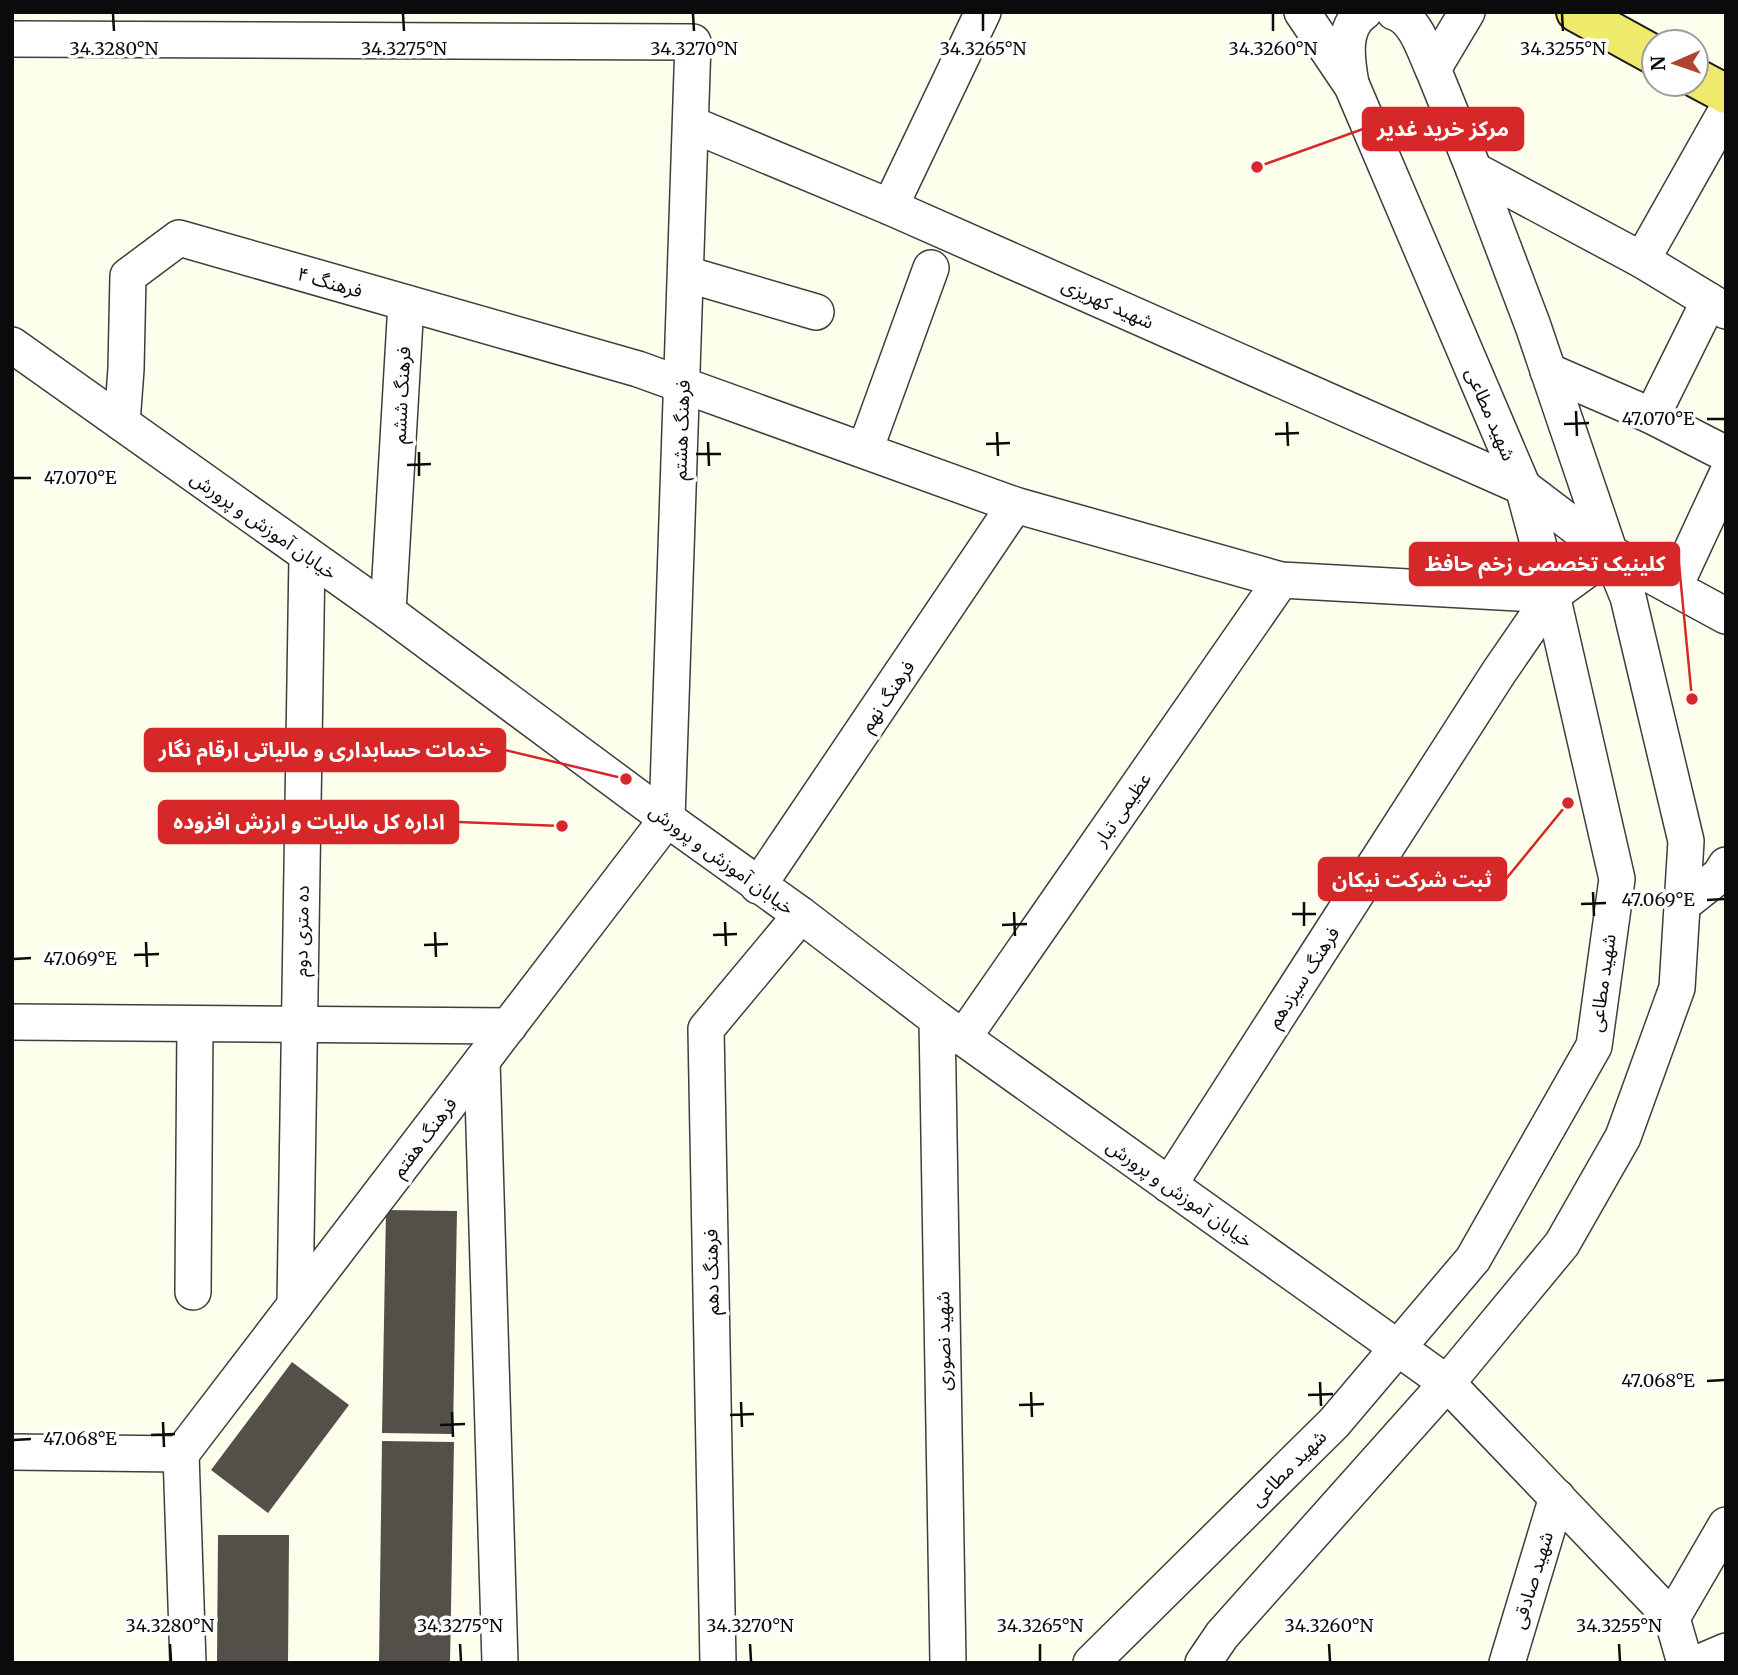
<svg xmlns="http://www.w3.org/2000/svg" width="1738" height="1675" viewBox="0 0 1738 1675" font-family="Merriweather,'Noto Sans Arabic',serif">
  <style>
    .building { fill: #534f49 }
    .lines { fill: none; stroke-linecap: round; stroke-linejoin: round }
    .minor-casing { stroke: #3e3e3e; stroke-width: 38 }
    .major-casing { stroke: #1c1c1c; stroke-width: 42 }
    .minor { stroke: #fff; stroke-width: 35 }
    .major { stroke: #eeea6b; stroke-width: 38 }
    .ticks { fill: none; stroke: #0b0b0b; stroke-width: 2.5 }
    .labels { text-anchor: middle; stroke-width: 7; stroke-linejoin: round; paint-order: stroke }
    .street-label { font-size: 19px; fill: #0b0b0b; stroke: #fff }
    .ticks-label { font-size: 18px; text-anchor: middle; fill: #0b0b0b; stroke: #fff; stroke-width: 7; stroke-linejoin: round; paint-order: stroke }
    .leader { fill: none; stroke: #d62828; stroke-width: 2.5 }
    .callout-dot { fill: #d62828; stroke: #fff; stroke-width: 2.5 }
    .callout { fill: #d62828; stroke: #d62828; stroke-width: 2.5 }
    .callout-label { font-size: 21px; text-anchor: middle; font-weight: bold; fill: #fff }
  </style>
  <rect width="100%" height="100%" fill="#fdfeeb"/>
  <!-- building -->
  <g class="building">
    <polygon points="386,1210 457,1211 453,1434 382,1433"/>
    <polygon points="292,1362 349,1405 268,1513 211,1470"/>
    <polygon points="382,1441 454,1442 450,1663 379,1663"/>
    <polygon points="218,1535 289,1535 288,1663 217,1663"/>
  </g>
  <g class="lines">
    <!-- minor casing -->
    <g class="minor-casing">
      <g id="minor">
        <path d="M1394,12C1416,19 1424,50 1433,69"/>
        <polyline points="12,39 693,42 667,819 181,1454"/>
        <path d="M1351,84C1347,61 1341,27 1364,12"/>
        <polyline points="691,124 890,207 1523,487 1610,553 1726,616"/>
        <polyline points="1474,170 1642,260 1726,311"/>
        <polyline points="890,207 983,12"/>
        <polyline points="1642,260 1726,111"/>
        <polyline points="686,274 816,312"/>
        <polyline points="12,345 388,612 667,819 801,915 937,1019 1447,1383 1672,1618 1726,1525"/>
        <polyline points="1548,371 1652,416 1726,454"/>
        <polyline points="1652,416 1709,301"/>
        <polyline points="122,423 126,369 128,276 179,238 638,369 1015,505 1281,580 1552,595 1610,553"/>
        <polyline points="865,450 931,268"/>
        <polyline points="1674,588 1726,476"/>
        <polyline points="388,612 406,303"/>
        <polyline points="758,886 1015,505"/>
        <polyline points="1682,905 1720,875 1726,865"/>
        <polyline points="937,1019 948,1663"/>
        <polyline points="12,1022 509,1026"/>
        <polyline points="963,1038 1281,580"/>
        <polyline points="482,1061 500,1663"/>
        <polyline points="1169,1185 1499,672 1552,595"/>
        <polyline points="193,1292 195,1024"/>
        <polyline points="295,1305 307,556"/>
        <polyline points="12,1452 181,1454"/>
        <polyline points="181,1454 188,1663"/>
        <polyline points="1672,1618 1685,1663"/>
        <polyline points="718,1663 706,1029 801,915"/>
        <polyline points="1091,1663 1334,1423 1473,1259 1594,1046 1617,879 1552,595 1523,487 1352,86 1302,12"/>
        <polyline points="1203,1663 1222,1635 1447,1383 1562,1244 1623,1137 1677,988 1686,841 1628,597 1610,553 1533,326 1474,170 1433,69 1467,12"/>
        <polyline points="1507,1663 1557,1497"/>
        <polyline points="1698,1663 1726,1651"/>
      </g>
    </g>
    <!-- major casing -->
    <g class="major-casing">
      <g id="major">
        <polyline points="1576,12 1654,55"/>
        <polyline points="1696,78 1726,94"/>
      </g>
    </g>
    <!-- minor -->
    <use href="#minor" class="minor"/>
    <!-- major -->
    <use href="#major" class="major"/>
  </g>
  <!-- ticks -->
  <path class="ticks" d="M113,14L114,31M403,14L404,31M693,14L694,31M983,14V31M1273,14V31M1562,14L1563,31M1576,411L1577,436M1707,419H1724M1287,422L1288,446M1564,424L1589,423M997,432L998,456M1275,434L1299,433M708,442L709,466M986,444L1010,443M419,452V476M696,454H721M407,465L431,464M14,478H31M1593,892L1594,916M1707,900L1724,899M1304,902V926M1581,904L1606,903M1014,912L1015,936M1292,914H1316M725,922L726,946M1002,925L1027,924M435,932L436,957M713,935L737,934M146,942L147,967M424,945L448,944M134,955L159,954M14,959L31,958M1707,1381L1724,1380M1320,1382L1321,1406M1031,1392L1032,1417M1308,1395L1333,1394M741,1402L742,1427M1019,1405L1044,1404M452,1412L453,1437M730,1415L754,1414M163,1422L164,1447M440,1425L465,1424M151,1435L175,1434M14,1440L31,1439M170,1644L171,1661M460,1644L461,1661M750,1644L751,1661M1040,1644V1661M1329,1644L1330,1661M1619,1644L1620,1661"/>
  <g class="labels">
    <!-- street labels -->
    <g class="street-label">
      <text transform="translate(330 282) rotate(16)" y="7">فرهنگ ۴</text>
      <text transform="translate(1108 303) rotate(24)" y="7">شهید کهریزی</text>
      <text transform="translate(401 395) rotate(-87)" y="7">فرهنگ ششم</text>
      <text transform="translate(1491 414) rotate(67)" y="7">شهید مطاعی</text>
      <text transform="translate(681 430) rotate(-88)" y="7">فرهنگ هشتم</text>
      <text transform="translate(264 525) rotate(35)" y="7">خیابان آموزش و پرورش</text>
      <text transform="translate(887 696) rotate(-56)" y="7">فرهنگ نهم</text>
      <text transform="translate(1122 809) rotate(-55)" y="7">عظیمی تبار</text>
      <text transform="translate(722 859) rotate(36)" y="7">خیابان آموزش و پرورش</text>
      <text transform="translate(301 931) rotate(-89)" y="7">ده متری دوم</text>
      <text transform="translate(1303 977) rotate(-57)" y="7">فرهنگ سیزدهم</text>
      <text transform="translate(1602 983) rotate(-82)" y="7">شهید مطاعی</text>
      <text transform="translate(424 1137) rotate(-53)" y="7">فرهنگ هفتم</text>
      <text transform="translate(1180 1193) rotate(35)" y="7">خیابان آموزش و پرورش</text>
      <text transform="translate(711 1272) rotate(-91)" y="7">فرهنگ دهم</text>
      <text transform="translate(943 1341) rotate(-91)" y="7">شهید نصوری</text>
      <text transform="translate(1288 1468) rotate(-45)" y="7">شهید مطاعی</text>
      <text transform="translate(1532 1580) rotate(-73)" y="7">شهید صادقی</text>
    </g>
  </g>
  <g class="ticks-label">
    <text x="114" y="55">34.3280°N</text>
    <text x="404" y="55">34.3275°N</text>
    <text x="694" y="55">34.3270°N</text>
    <text x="983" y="55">34.3265°N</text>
    <text x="1273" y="55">34.3260°N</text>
    <text x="1563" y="55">34.3255°N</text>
    <text x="1658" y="425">47.070°E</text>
    <text x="80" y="484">47.070°E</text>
    <text x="1658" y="906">47.069°E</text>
    <text x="80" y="965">47.069°E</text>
    <text x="1658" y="1387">47.068°E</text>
    <text x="80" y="1445">47.068°E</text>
    <text x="170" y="1632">34.3280°N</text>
    <text x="460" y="1632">34.3275°N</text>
    <text x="750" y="1632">34.3270°N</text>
    <text x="1040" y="1632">34.3265°N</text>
    <text x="1329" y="1632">34.3260°N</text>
    <text x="1619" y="1632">34.3255°N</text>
  </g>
  <!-- callouts -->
  <path class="leader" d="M1257 167L1363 129M1692 699L1679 564M626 779L505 750M562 826L458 822M1568 803L1506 879"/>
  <g class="callout-dot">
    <circle cx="1257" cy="167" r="7"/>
    <circle cx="1692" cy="699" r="7"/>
    <circle cx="626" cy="779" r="7"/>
    <circle cx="562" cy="826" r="7"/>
    <circle cx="1568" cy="803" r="7"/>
  </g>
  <g class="callout">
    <rect x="1363" y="108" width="160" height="42" rx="7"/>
    <rect x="1410" y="543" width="269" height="42" rx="7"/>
    <rect x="145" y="729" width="360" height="42" rx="7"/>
    <rect x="159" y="801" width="299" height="42" rx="7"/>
    <rect x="1319" y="858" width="187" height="42" rx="7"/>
  </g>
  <g class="callout-label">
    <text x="1443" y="136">مرکز خرید غدیر</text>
    <text x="1545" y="571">کلینیک تخصصی زخم حافظ</text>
    <text x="325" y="757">خدمات حسابداری و مالیاتی ارقام نگار</text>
    <text x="309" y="829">اداره کل مالیات و ارزش افزوده</text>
    <text x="1412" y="887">ثبت شرکت نیکان</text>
  </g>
  <!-- border -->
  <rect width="1738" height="1675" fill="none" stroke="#0b0b0b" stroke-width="28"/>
  <!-- north arrow -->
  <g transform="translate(1675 63) rotate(268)"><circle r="33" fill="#ffffff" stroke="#9d9d9d" stroke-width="2"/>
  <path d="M0-5L12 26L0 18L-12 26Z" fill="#b0452f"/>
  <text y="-10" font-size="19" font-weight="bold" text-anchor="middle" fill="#0b0b0b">N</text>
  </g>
</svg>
